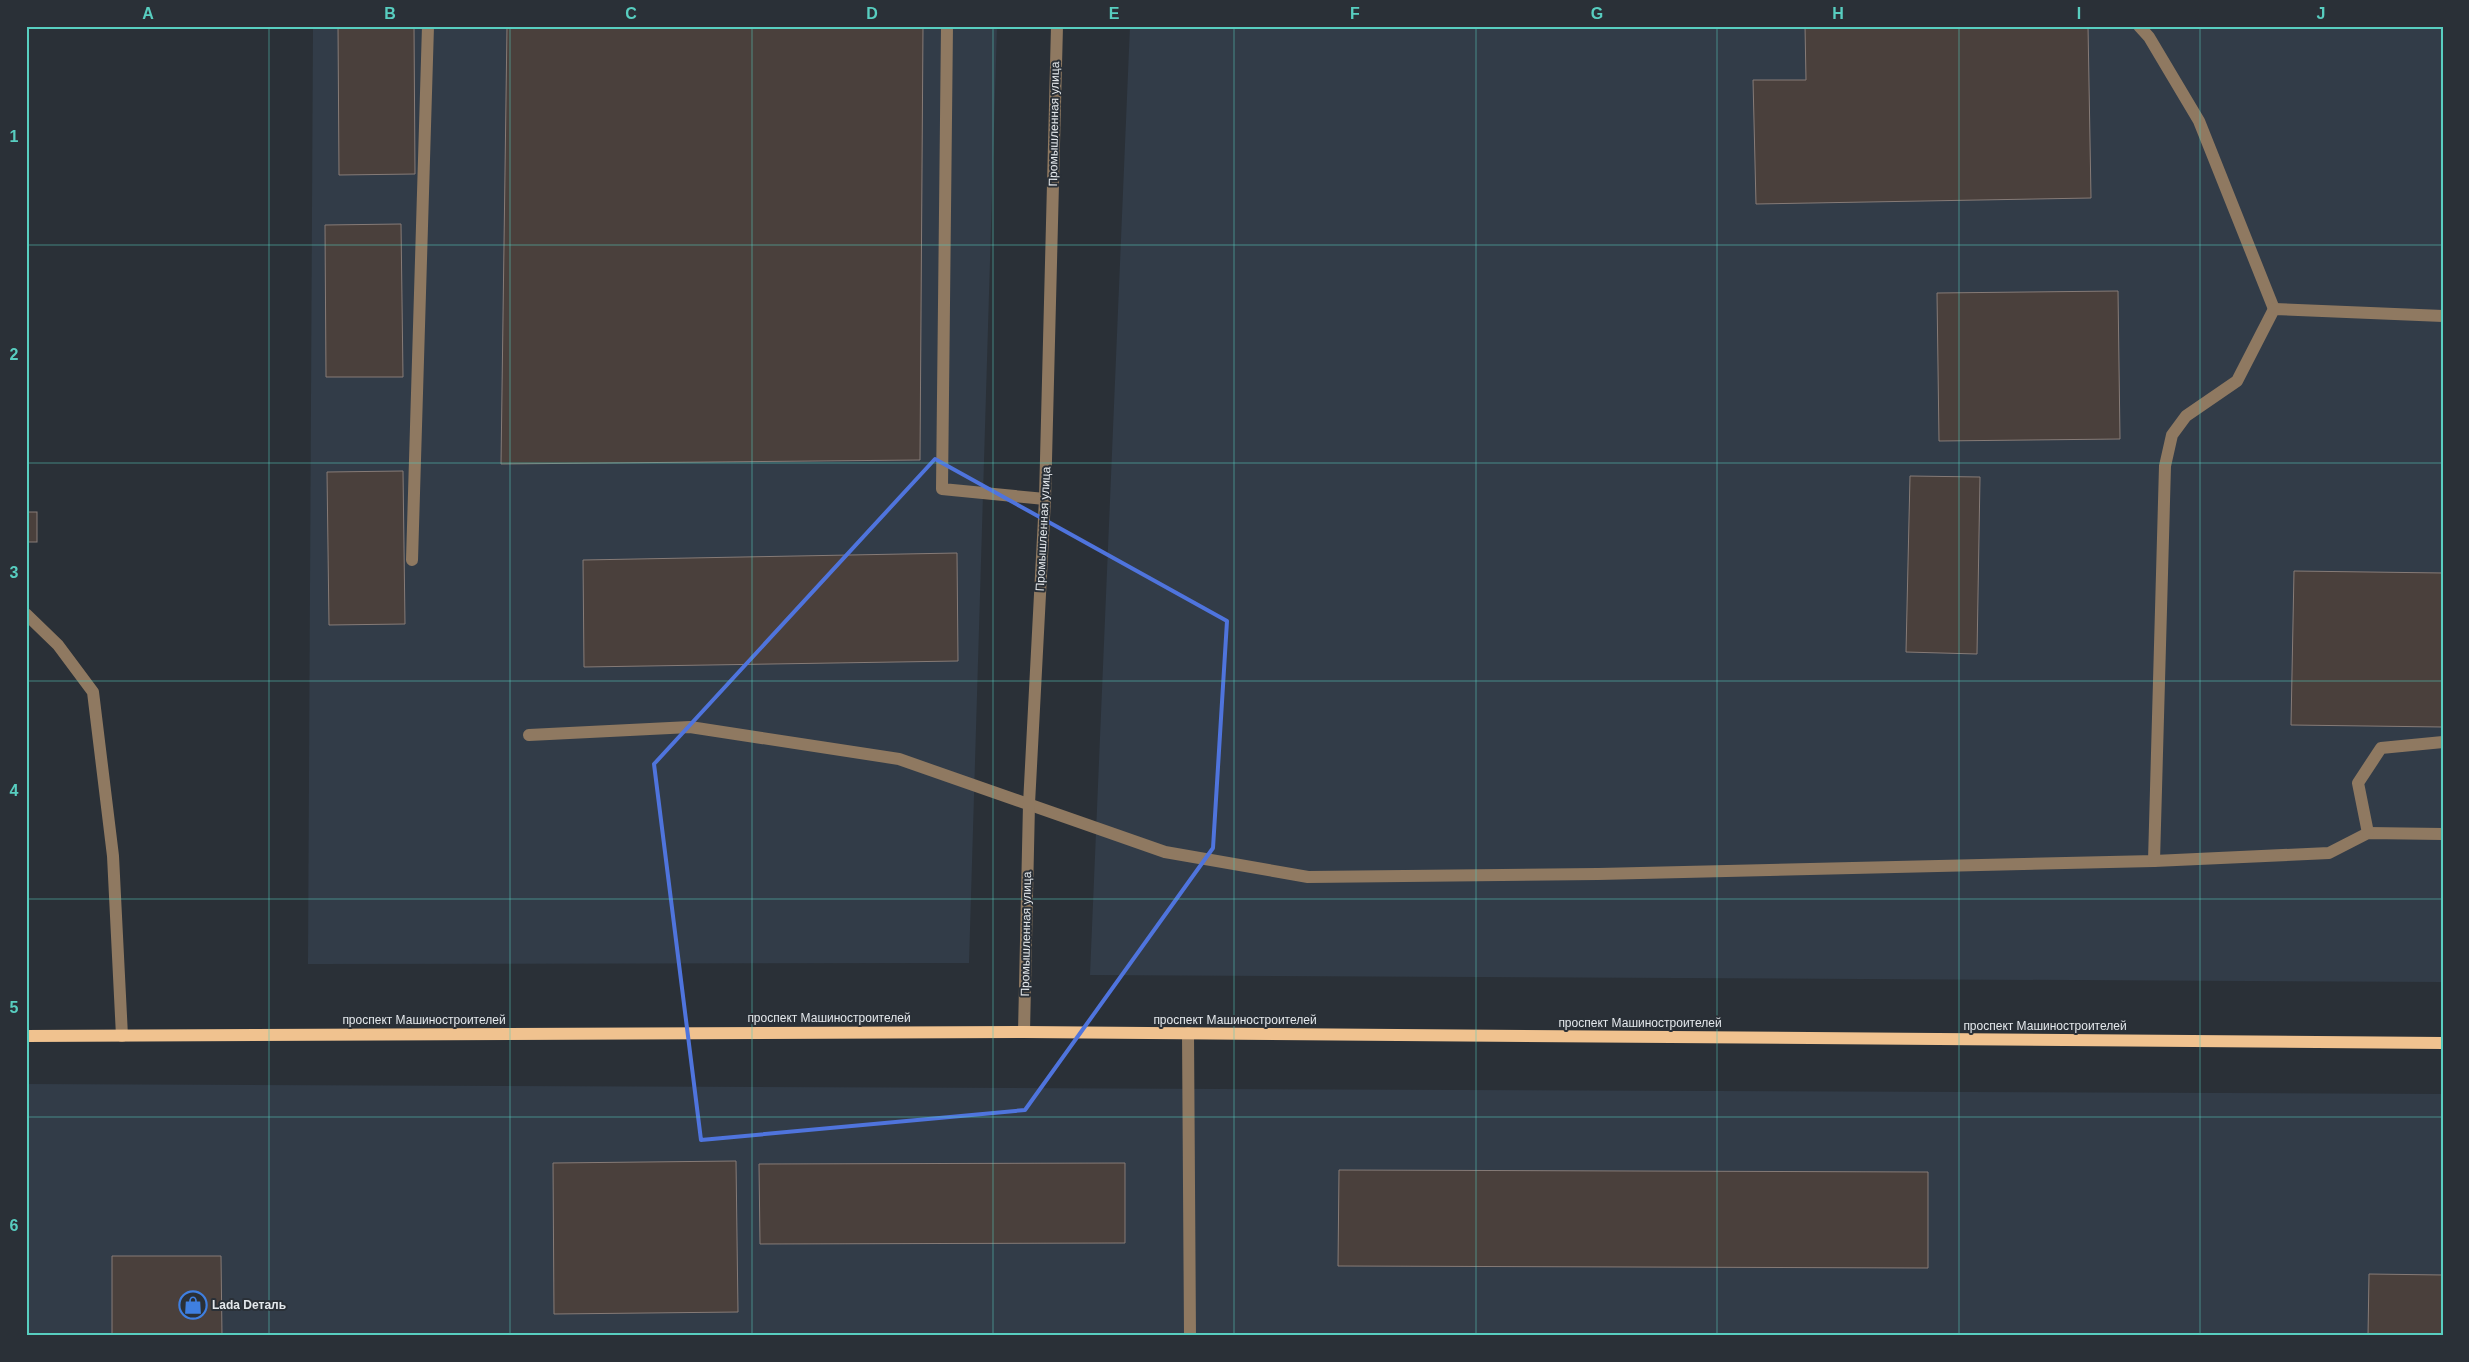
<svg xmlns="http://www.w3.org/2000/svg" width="2469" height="1362" viewBox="0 0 2469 1362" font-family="Arial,sans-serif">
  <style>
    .built { fill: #323c48 }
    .building { fill: #4a403c; stroke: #867b77 }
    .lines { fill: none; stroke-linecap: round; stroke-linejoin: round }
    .minor { stroke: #8f7961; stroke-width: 12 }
    .major { stroke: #f0c28f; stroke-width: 12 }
    .marked { fill: none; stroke: #4f74dd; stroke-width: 4; stroke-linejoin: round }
    .grid { fill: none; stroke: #58cec0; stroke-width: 1; stroke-opacity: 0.55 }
    .labels { text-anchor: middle; stroke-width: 4; stroke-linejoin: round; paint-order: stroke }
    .street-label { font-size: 12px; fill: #e4e8ec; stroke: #2a3037 }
    .poi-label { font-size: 12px; font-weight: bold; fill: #e4e8ec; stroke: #2a3037; text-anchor: start }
    .neatline { fill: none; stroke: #58cec0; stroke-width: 2 }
    .grid-label { font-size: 16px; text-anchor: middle; font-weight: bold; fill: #58cec0 }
  </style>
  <rect width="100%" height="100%" fill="#2a3037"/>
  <!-- built -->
  <g class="built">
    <polygon points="313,26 997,26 969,963 308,964"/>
    <polygon points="1130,26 2443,26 2443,982 1090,975"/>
    <polygon points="26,1084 2443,1094 2443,1336 26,1336"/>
  </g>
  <!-- building -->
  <g class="building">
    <polygon points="338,26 414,26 415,174 339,175"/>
    <polygon points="507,26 923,26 920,460 501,464"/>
    <polygon points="1805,26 2088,26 2091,198 1756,204 1753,80 1806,80"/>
    <polygon points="401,224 403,377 326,377 325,225"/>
    <polygon points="2118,291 2120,439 1939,441 1937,293"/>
    <polygon points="403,471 405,624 329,625 327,472"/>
    <polygon points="1910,476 1980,477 1977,654 1906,652"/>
    <rect x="26" y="512" width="11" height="30"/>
    <polygon points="957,553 958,661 584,667 583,560"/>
    <polygon points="2294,571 2443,573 2443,727 2291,725"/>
    <polygon points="736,1161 738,1312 554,1314 553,1163"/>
    <polygon points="1125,1163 1125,1243 760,1244 759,1164"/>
    <polygon points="1339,1170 1928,1172 1928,1268 1338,1266"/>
    <polygon points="112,1256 221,1256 222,1336 112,1336"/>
    <polygon points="2369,1274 2443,1275 2443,1336 2368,1336"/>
  </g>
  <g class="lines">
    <!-- minor -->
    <g class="minor">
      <polyline points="947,26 942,489 1045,499"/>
      <polyline points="2139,26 2149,37 2199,121 2274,309"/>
      <polyline points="412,560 428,26"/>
      <polyline points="26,614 58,645 93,692 113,856 122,1036"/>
      <polyline points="529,735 690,727 899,759 1165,852 1308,877 1598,874 2154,861 2329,853 2368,833 2443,834"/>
      <polyline points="2368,833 2358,783 2381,748 2443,742"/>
      <polyline points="2154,861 2165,466 2172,435 2186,416 2237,381 2274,309 2443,316"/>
      <polyline points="1024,1032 1029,804 1045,499 1057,26"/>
      <polyline points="1188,1033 1190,1336"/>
    </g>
    <!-- major -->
    <polyline class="major" points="26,1036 1024,1032 2443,1043"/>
  </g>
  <!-- marked area -->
  <path class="marked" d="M935,459L1227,621L1213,848L1025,1110L701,1140L654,764Z"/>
  <!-- grid -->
  <path class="grid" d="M269,26V1336M510,26V1336M752,26V1336M993,26V1336M1234,26V1336M1476,26V1336M1717,26V1336M1959,26V1336M2200,26V1336M26,245H2443M26,463H2443M26,681H2443M26,899H2443M26,1117H2443"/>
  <!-- icons -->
  <defs>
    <g id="shop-ring" transform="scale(1.4375)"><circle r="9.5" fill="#2a3037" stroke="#3f7fe0" stroke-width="1.5"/><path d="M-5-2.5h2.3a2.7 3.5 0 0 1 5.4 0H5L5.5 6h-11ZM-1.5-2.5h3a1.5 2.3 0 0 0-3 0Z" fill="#3f7fe0"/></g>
  </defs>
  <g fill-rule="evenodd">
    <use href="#shop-ring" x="193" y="1305"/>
  </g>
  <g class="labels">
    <!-- street labels -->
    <g class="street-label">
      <text transform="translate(1054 124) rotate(-89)" y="4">Промышленная улица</text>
      <text transform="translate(1043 529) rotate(-87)" y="4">Промышленная улица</text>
      <text transform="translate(1026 934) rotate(-89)" y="4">Промышленная улица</text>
      <text x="829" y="1022">проспект Машиностроителей</text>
      <text x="424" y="1024">проспект Машиностроителей</text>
      <text x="1235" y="1024">проспект Машиностроителей</text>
      <text x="1640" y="1027">проспект Машиностроителей</text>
      <text x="2045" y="1030">проспект Машиностроителей</text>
    </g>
    <!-- poi labels -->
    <g class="poi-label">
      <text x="212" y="1309">Lada Dеталь</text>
    </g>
  </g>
  <!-- border -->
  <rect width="2469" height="1362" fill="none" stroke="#2a3037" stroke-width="55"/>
  <rect x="28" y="28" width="2414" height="1306" class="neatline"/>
  <g class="grid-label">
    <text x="148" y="19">A</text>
    <text x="390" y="19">B</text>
    <text x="631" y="19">C</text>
    <text x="872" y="19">D</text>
    <text x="1114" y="19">E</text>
    <text x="1355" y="19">F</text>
    <text x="1597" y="19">G</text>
    <text x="1838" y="19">H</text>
    <text x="2079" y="19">I</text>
    <text x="2321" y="19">J</text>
    <text x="14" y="142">1</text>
    <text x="14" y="360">2</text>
    <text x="14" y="578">3</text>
    <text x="14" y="796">4</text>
    <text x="14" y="1013">5</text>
    <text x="14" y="1231">6</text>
  </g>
</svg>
